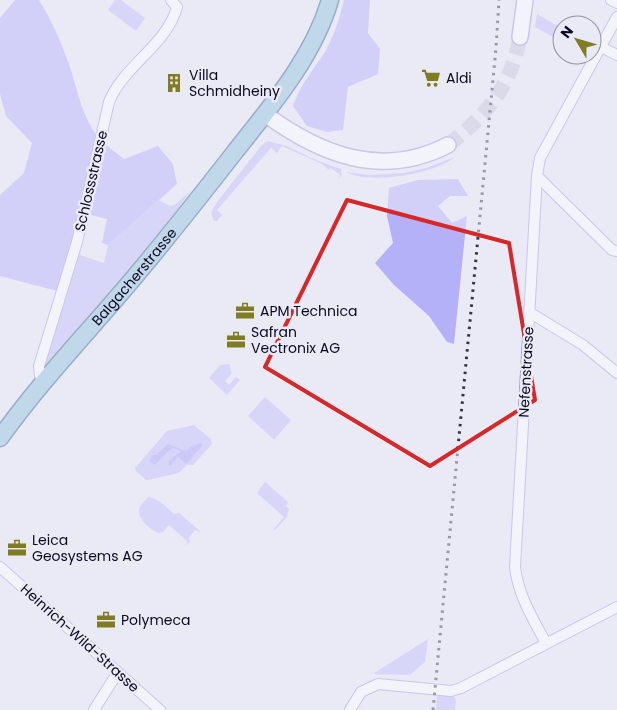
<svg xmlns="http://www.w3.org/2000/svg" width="617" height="710" viewBox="0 0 617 710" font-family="Poppins,sans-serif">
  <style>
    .green { fill: #c2bff9 }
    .forest { fill: #b5b1f8 }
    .water { fill: #a8a0f8 }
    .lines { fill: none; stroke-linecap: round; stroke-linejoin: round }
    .secondary-tunnel { stroke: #c9c8d7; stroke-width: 15; stroke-dasharray: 15 8; stroke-linecap: butt }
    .street-casing { stroke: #a09cdc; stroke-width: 12 }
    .secondary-casing { stroke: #a09cdc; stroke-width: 18 }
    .primary-casing { stroke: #326987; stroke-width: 19 }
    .street { stroke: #fff; stroke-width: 10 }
    .secondary { stroke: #fff; stroke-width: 15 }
    .primary { stroke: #90c4d9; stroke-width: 16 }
    .rail { stroke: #353247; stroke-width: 3; stroke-dasharray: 2.5 5; stroke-linecap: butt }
    .marked { fill: none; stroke: #d62828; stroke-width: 4; stroke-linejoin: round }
    .labels { text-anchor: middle; stroke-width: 5; stroke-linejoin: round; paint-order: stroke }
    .poi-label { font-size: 14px; fill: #0c081f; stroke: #eaeaf7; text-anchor: start }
    .street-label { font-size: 14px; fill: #0c081f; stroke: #eaeaf7 }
  </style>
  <rect width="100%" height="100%" fill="#eaeaf7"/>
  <!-- green -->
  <g class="green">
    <polygon points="115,0 121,0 145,18 136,31 108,10"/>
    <polygon points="537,14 561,28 558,36 562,38 562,42 535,27"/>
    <polygon points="268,141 287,146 316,160 341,169 342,175 338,179 340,175 331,168 329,170 322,164 282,146 277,153 271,148 217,210 222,215 217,221 214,221 211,213 217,202 261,146"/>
    <path d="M455,157C436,174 368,185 346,172L369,175L404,173L426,168Z"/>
    <polygon points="190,191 153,245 51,363 44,366 75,259 80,255 104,263 108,245 159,200 170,206 176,204"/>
    <polygon points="229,364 232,373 225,381 229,385 236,377 240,380 227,395 209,378 220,365"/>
    <polygon points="265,397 291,420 274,440 248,416"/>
    <polygon points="194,425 211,439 212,444 193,465 187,465 179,473 148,480 146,480 136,471 135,468 167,431"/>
    <polygon points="265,482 288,502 286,506 289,509 287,517 275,530 273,530 284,517 257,493"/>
    <path d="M148,497C159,498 166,507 174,514L179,513L200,531L199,532L195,530L188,539L191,541L183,547L188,542L169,525L163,532L158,533C150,529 135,518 140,507C141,504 146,500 148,497Z"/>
    <polygon points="428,639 425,662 411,674 407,675 374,674 374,673"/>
    <polygon points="437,695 454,696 456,701 455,710 436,710"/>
  </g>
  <!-- forest -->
  <g class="forest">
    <path d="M15,0H39C52,21 62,44 70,67C78,92 82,118 100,139C107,146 116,153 124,159L158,146L173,164L177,184L108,245L102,243L107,219L91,215H83L61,292L0,276V195L24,173L32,143L6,116L0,94V18Z"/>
    <path d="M344,0H370L368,33L380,49L378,74L348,87L343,130L327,132L307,126L293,106C300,85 313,70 325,52C334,36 340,17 344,0Z"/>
    <polygon points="458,179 468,196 450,196 438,206 452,223 467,216 454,344 447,342 429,316 394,285 375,263 393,243 387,216 389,188 418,180"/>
  </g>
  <!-- water -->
  <path class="water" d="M201,443L203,445L186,464L178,457L171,465H169V461L181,451L173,448C167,451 160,460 155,465L149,461L153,455H156L168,444L186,451L191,447Z"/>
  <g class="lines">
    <!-- secondary-tunnel -->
    <path class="secondary-tunnel" d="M448,145C487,115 511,86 520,37"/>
    <!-- street casing -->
    <g class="street-casing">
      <g id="street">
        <polyline points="611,0 617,3"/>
        <polyline points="601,47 617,55"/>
        <polyline points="537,176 612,250 617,251"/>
        <polyline points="529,312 583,345 617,373"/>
        <path d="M43,382L40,376L39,366L77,242L109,102C124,65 167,45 177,7L171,0"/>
        <polyline points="0,567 160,710"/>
        <path d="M546,643C533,619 518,595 515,567L537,176L540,158L617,17"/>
        <polyline points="94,710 118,672"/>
        <polyline points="350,710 361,692 378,684 451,691 461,688 617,607"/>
      </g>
    </g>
    <!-- secondary casing -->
    <g class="secondary-casing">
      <g id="secondary">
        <polyline points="520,37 525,0"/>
        <path d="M265,114C321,155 382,179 448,145"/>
      </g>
    </g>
    <!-- primary casing -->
    <g class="primary-casing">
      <g id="primary">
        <path id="s1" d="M0,438C35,389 75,346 114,301C156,253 195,203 234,153C271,106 313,58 330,0"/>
      </g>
    </g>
    <!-- street -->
    <use href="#street" class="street"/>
    <!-- secondary -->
    <use href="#secondary" class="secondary"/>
    <!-- primary -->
    <use href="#primary" class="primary"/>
    <!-- rail -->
    <polyline class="rail" points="433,710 496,48 499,0"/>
  </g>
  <!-- marked area -->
  <path d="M0 0H617V710H0ZM347,200L509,243L535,400L430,466L265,367Z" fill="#eaeaf7" fill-opacity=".55" fill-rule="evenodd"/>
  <path class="marked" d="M347,200L509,243L535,400L430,466L265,367Z"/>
  <!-- icons -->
  <defs>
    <g id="supermarket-bare" transform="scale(1.5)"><path d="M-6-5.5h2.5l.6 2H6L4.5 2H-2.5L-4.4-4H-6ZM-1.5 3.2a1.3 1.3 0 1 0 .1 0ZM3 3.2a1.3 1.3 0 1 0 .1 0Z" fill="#807c23" stroke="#eaeaf7" stroke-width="2.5" paint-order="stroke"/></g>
    <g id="building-bare" transform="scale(1.5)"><path d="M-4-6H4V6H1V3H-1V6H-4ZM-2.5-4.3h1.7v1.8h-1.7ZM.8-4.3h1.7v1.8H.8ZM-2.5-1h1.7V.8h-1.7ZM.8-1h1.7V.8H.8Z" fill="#807c23" stroke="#eaeaf7" stroke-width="2.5" paint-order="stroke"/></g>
    <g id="office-bare" transform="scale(1.5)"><path d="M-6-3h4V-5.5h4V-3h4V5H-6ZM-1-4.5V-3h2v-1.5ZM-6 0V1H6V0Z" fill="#807c23" stroke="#eaeaf7" stroke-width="2.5" paint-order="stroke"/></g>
  </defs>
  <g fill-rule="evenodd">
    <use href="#supermarket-bare" x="431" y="78"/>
    <use href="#building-bare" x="174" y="83"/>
    <use href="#office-bare" x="245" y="311"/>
    <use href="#office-bare" x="236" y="340"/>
    <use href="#office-bare" x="17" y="548"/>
    <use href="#office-bare" x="106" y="620"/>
  </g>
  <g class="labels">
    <!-- poi labels -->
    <g class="poi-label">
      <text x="189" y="80">Villa<tspan x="189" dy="16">Schmidheiny</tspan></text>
      <text x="446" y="83">Aldi</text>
      <text x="260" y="316">APM Technica</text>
      <text x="251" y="337">Safran<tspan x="251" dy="16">Vectronix AG</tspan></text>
      <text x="32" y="545">Leica<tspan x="32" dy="16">Geosystems AG</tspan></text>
      <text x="121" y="625">Polymeca</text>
    </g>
    <!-- street labels -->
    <g class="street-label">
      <text transform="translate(91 181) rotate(-77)" y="5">Schlossstrasse</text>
      <text dy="5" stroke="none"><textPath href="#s1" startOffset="210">Balgacherstrasse</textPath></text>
      <text transform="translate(526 372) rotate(-87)" y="5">Nefenstrasse</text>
      <text transform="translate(80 638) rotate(42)" y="5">Heinrich-Wild-Strasse</text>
    </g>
  </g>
  <!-- north arrow -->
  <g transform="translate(577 40) rotate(308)"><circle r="24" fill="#eaeaf7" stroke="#9190a1"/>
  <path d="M0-4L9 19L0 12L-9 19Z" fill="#807c23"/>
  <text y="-8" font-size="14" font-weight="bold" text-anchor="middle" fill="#0c081f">N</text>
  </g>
</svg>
